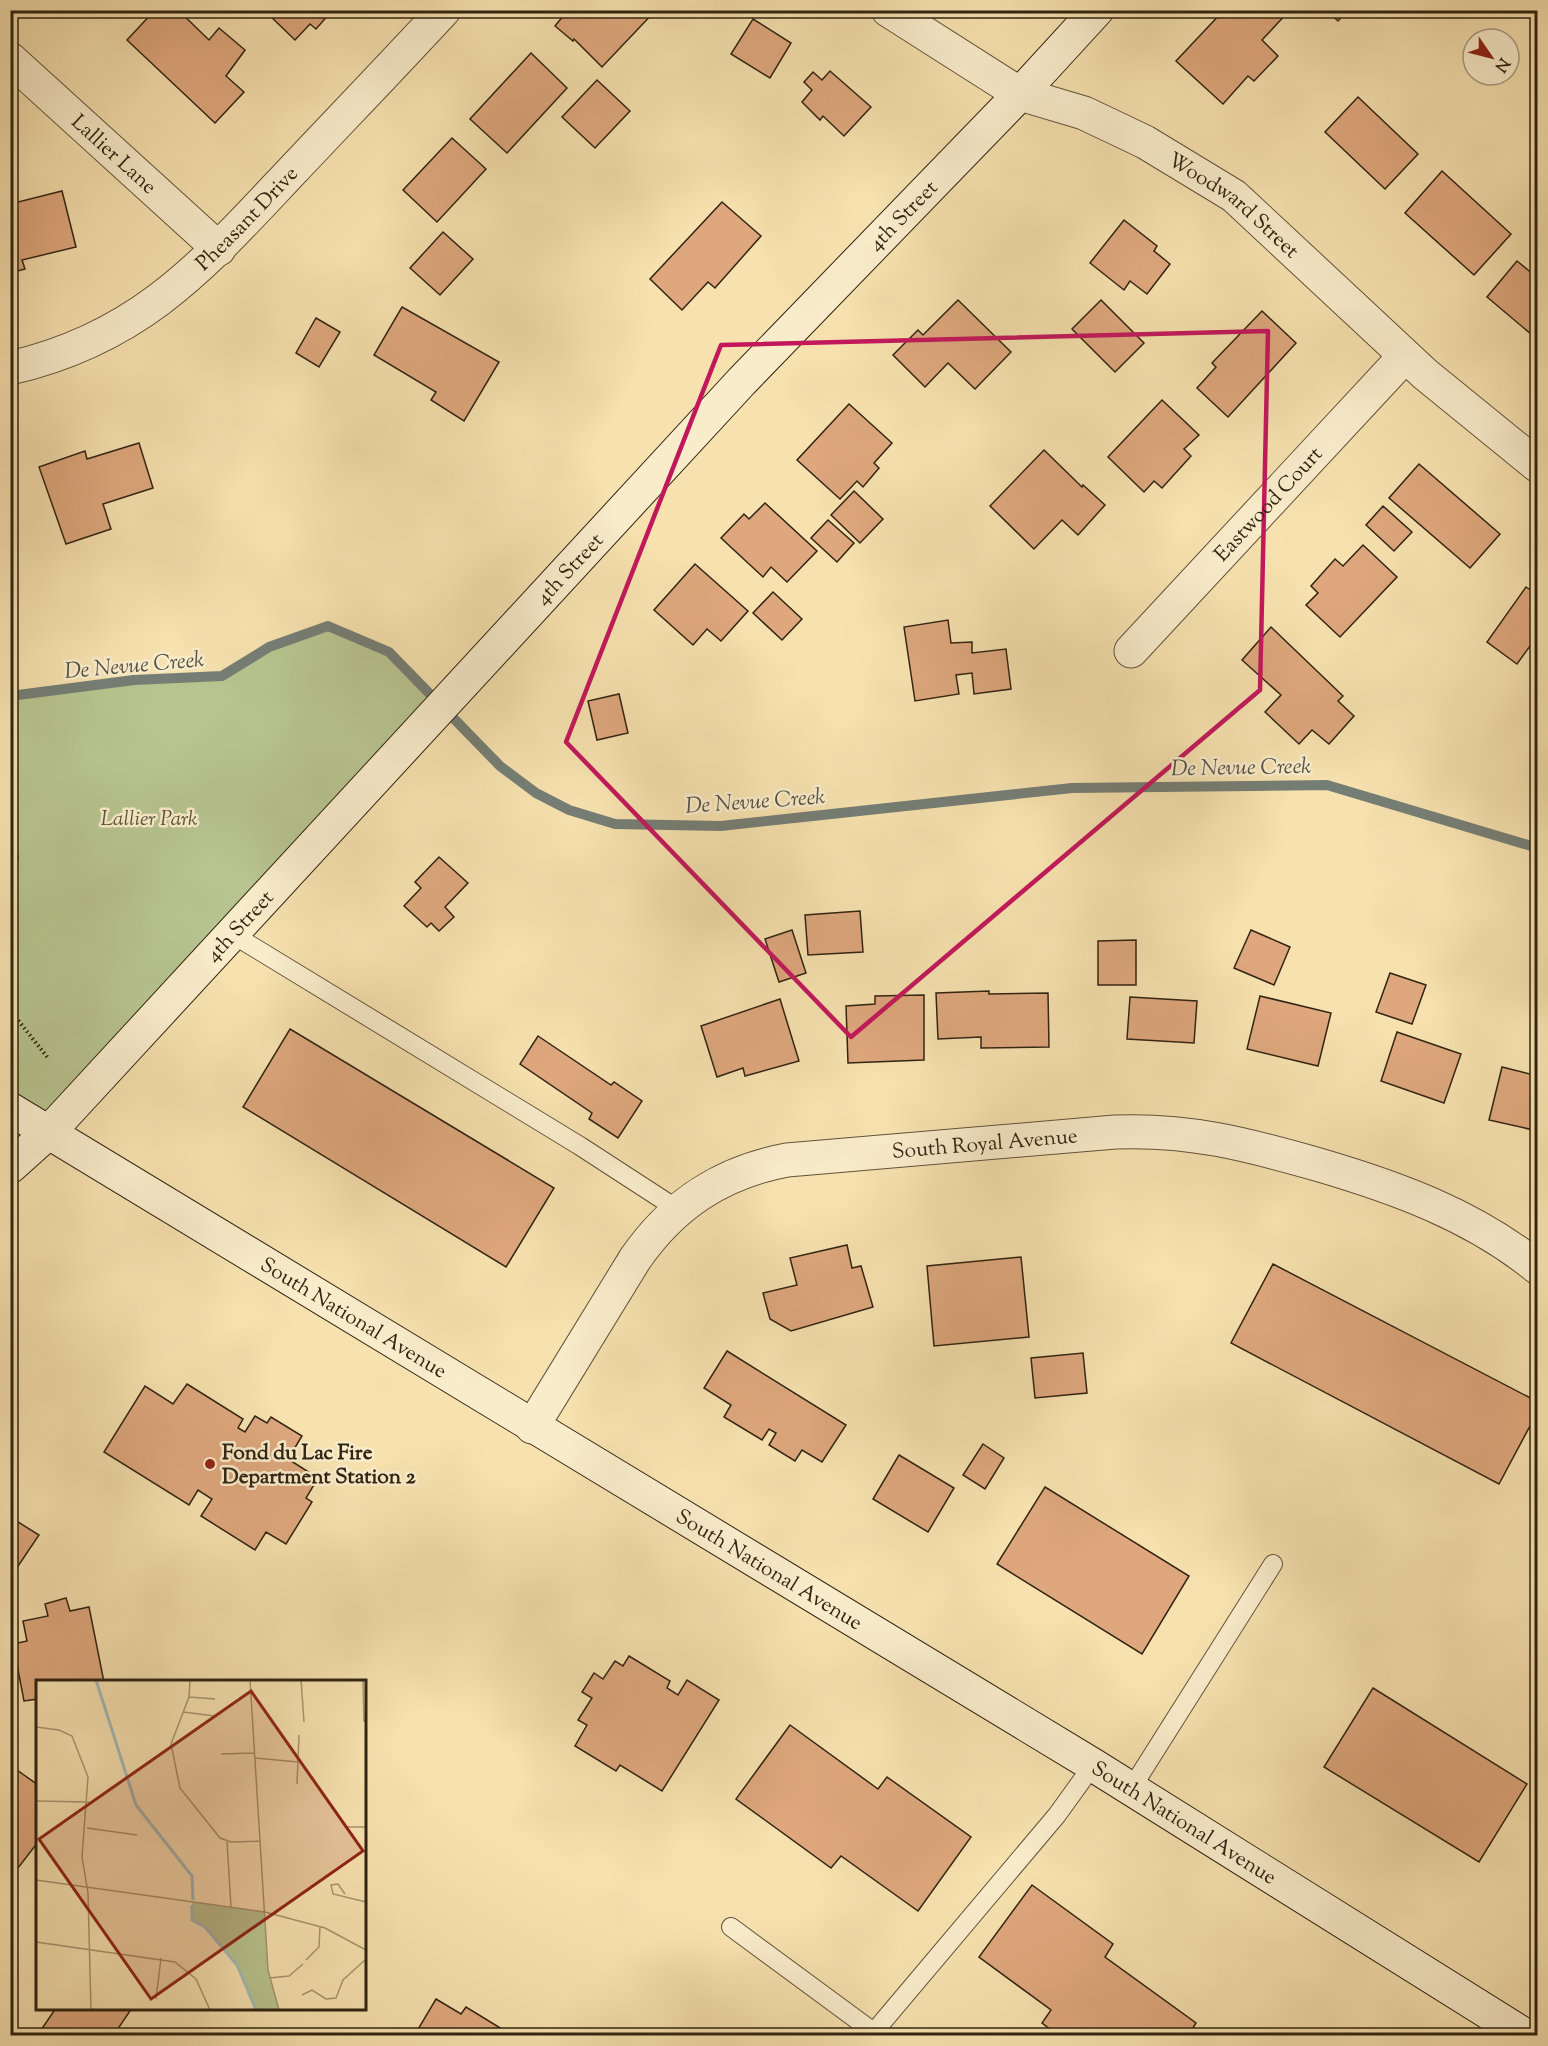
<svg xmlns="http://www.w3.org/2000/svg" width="1548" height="2046" viewBox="0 0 1548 2046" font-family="'Sorts Mill Goudy',serif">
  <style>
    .green { fill: #b7c48f; stroke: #747450; stroke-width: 1.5 }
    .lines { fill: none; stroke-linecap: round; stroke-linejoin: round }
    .stream { stroke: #757e75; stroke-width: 10 }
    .building { fill: #dea77d; stroke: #312412; stroke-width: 1.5 }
    .lane-casing { stroke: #625339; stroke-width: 20 }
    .street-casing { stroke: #625339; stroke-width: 35 }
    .secondary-casing { stroke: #312412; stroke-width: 35 }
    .path { stroke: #312412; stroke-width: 4; stroke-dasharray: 1.5 3; stroke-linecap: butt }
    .lane { stroke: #f9eccb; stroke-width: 18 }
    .street { stroke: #f9eccb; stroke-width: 33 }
    .secondary { stroke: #f9eccb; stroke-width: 33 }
    .marked { fill: none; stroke: #c2185b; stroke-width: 4.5; stroke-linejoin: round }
    .poi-dot { fill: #8f2418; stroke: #f9eccb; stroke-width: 2 }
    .labels { text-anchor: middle; stroke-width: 5; stroke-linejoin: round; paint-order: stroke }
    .street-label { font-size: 21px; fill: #312412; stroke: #f9eccb }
    .park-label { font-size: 21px; font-style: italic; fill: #595438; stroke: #f9eccb }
    .poi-label { font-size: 21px; font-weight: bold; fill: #312412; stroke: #f9eccb; text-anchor: start }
    .water-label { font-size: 22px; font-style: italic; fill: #535144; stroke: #f9eccb }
    .inset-river { fill: none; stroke: #a3bab7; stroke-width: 3 }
    .inset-road { fill: none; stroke: #a79570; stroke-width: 1.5 }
    .view { fill: #8f2418; fill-opacity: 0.15; stroke: #8f2418; stroke-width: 3 }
    .inset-edge { fill: none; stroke: #312412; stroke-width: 3 }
  </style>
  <rect width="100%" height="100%" fill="#f6e1af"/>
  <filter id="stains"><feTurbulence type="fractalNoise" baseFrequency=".00333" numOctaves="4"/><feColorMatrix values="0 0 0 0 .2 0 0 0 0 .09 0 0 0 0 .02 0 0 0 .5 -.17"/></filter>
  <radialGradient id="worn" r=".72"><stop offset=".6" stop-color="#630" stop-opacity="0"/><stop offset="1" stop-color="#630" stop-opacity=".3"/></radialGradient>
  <!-- green -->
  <polygon class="green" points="328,626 389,652 442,706 49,1132 11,1109 10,696 134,680 222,676 266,649"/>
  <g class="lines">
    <!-- stream -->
    <polyline class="stream" points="10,696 134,680 222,676 269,647 328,626 389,652 500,766 536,793 569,810 615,824 721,826 1072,788 1327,785 1538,848"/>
  </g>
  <!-- building -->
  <g class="building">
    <polygon points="155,10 178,10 209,40 219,28 245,50 226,76 244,92 215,123 127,40"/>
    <polygon points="264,10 328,10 330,13 316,29 310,24 295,40"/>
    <polygon points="568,10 656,10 602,67 574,39 573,41 555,26"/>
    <polygon points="1224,10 1290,10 1262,40 1278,56 1254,81 1248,76 1223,104 1176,61"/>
    <polygon points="1326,10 1348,10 1338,21"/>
    <polygon points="753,19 791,43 770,78 731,54"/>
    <polygon points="531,53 567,88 507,153 470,119"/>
    <polygon points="830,71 871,107 844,136 823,116 820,120 802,102 812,90 804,82 813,72 822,80"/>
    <polygon points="597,80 630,111 595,148 562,117"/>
    <polygon points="1358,97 1418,154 1385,189 1325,132"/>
    <polygon points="452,138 486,169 437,222 403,190"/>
    <polygon points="1442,171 1511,234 1474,275 1405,213"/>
    <polygon points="62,191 76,247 22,260 25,269 10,273 10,204"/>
    <polygon points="722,202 761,236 715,288 708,282 682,310 650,279"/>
    <polygon points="1124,220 1157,246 1154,251 1170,264 1147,294 1130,281 1124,290 1090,263"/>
    <polygon points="443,232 473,259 440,295 410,268"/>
    <polygon points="1517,261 1538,278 1538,340 1487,297"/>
    <polygon points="958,300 1011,352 975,389 948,363 925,387 893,355 918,330 923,335"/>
    <polygon points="1101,300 1144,343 1115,372 1072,329"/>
    <polygon points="402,307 499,362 464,421 431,400 436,392 374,355"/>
    <polygon points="1262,311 1296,343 1228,417 1197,388 1216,367 1212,363"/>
    <polygon points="316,318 340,332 319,367 296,353"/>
    <polygon points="1162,400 1199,435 1184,449 1191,456 1162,488 1154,481 1144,492 1108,457"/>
    <polygon points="849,404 892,443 874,463 879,468 863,487 857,481 840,499 797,460"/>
    <polygon points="139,443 153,488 103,504 111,529 66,544 39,467 85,451 87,459"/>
    <polygon points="1044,450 1082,487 1083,485 1105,505 1078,535 1062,520 1034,549 990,506"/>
    <polygon points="1419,464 1500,534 1470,568 1389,498"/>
    <polygon points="854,491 883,519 860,543 831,515"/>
    <polygon points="765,503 817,551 787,582 771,567 763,577 721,538 744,514 749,519"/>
    <polygon points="1383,506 1412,532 1394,551 1366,525"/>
    <polygon points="828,520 854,543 837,562 811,538"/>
    <polygon points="1363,545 1397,577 1340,637 1306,605 1318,593 1311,586 1335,559 1343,566"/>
    <polygon points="695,564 748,611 721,641 707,629 693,645 654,610"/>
    <polygon points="1526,587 1538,595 1538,651 1530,646 1517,664 1487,642"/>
    <polygon points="773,592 802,619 782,640 753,613"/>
    <polygon points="948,620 951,643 972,642 972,653 1006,649 1011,689 974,694 972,673 956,675 959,694 915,701 904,627"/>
    <polygon points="1271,627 1343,696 1338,701 1354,716 1329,744 1312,730 1299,744 1265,712 1281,695 1242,660"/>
    <polygon points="619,694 628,733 597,740 588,701"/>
    <polygon points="10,836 15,836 18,858 10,859"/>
    <polygon points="439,857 468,883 445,907 454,917 439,931 431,923 427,927 404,906 421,888 415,882"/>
    <polygon points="860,911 863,952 808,955 805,915"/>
    <polygon points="792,930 806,973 779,982 765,939"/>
    <polygon points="1251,930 1290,947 1274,985 1234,968"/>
    <polygon points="1136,940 1136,985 1098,985 1098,941"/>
    <polygon points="1390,973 1426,985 1412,1024 1376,1012"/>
    <polygon points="989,991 989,994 1048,993 1049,1047 981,1048 981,1037 938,1039 936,993"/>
    <polygon points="924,995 924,1060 848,1063 846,1006 875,1004 875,996"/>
    <polygon points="1260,996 1331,1013 1318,1066 1247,1049"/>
    <polygon points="1130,997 1197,1001 1194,1043 1127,1039"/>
    <polygon points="780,999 799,1061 745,1076 743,1068 717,1077 701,1026"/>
    <polygon points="290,1029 554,1188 506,1267 243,1107"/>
    <polygon points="1397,1032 1461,1054 1444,1103 1381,1081"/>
    <polygon points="538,1036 611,1085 614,1082 642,1101 618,1138 589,1119 592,1113 520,1064"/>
    <polygon points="1502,1067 1538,1076 1538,1131 1489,1120"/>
    <polygon points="847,1245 852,1268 861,1266 873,1307 791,1331 770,1319 763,1293 797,1285 790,1258"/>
    <polygon points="1021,1257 1029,1337 934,1346 927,1266"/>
    <polygon points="1273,1264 1538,1402 1538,1411 1499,1484 1231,1343"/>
    <polygon points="727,1351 846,1425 822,1462 802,1450 795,1461 769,1445 776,1433 769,1429 762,1440 724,1417 731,1405 704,1388"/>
    <polygon points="1083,1353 1087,1393 1035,1398 1031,1358"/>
    <polygon points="187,1384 243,1419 238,1428 245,1432 255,1416 267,1423 271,1417 302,1436 288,1459 318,1478 306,1498 312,1502 286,1544 266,1532 255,1550 201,1516 212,1499 198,1490 189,1505 104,1452 145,1386 173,1404"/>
    <polygon points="983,1444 1004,1458 985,1489 963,1475"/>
    <polygon points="899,1455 954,1488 928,1532 873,1499"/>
    <polygon points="1045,1487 1189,1576 1142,1654 997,1564"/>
    <polygon points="10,1517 39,1535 10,1578"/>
    <polygon points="66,1598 70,1611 89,1607 104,1682 38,1682 38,1699 24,1701 13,1644 27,1641 23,1621 48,1616 45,1604"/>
    <polygon points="629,1656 670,1681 667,1688 678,1695 687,1680 719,1700 662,1791 620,1765 616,1771 575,1746 587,1725 578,1720 592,1698 582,1692 594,1673 603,1679 615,1661 623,1666"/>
    <polygon points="1373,1688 1527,1784 1479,1862 1324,1767"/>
    <polygon points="790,1725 878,1789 887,1777 971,1837 918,1911 841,1856 831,1868 736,1799"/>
    <polygon points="10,1765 38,1785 38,1842 18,1868 10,1862"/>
    <polygon points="1032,1885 1113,1944 1105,1957 1196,2023 1188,2036 1059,2036 1042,2023 1051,2010 979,1957"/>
    <polygon points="436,1999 461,2014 466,2007 502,2029 498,2036 414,2036"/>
    <polygon points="56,2008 132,2008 113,2036 42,2036 39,2033"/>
  </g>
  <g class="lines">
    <!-- lane casing -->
    <g class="lane-casing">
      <g id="lane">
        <polyline points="232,934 580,1146 677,1209"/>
        <polyline points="1131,1789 1273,1564"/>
        <polyline points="731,1927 879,2036"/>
        <polyline points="874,2032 1057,1815 1093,1765"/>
      </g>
    </g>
    <!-- street casing -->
    <g class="street-casing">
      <g id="street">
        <path id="s1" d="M888,10L1020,94L1084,113L1145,142L1234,196L1425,374L1538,466"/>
        <path id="s2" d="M10,59L219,249"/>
        <path id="s3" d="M10,368C142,338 205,263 293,170C343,117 394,64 444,10"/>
        <path id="s4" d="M1131,651L1405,356"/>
        <path id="s5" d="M532,1427L635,1259C673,1204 722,1172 787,1160L1115,1132C1188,1129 1246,1144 1316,1164C1395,1187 1473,1215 1538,1268"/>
      </g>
    </g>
    <!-- secondary casing -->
    <g class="secondary-casing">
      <g id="secondary">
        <path id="s6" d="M10,1109L1093,1765L1526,2036"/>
        <path id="s7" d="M10,1167L49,1132L742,381L1020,94L1097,10"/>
      </g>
    </g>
    <!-- path -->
    <polyline class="path" points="10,1010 48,1058"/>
    <!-- lane -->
    <use href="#lane" class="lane"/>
    <!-- street -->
    <use href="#street" class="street"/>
    <!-- secondary -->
    <use href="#secondary" class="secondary"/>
  </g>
  <!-- marked area -->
  <path class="marked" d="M1268,331L1260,690L851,1037L566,742L721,345Z"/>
  <!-- markers -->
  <circle class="poi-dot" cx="210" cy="1464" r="6"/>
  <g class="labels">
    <!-- street labels -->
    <g class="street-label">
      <text dy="7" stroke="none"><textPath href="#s2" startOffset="141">Lallier Lane</textPath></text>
      <text dy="7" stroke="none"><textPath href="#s1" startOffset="400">Woodward Street</textPath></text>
      <text dy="7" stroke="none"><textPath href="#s7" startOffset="1305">4th Street</textPath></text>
      <text dy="7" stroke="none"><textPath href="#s3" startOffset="285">Pheasant Drive</textPath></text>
      <text dy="7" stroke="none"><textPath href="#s4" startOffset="201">Eastwood Court</textPath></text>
      <text dy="7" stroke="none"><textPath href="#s7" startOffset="819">4th Street</textPath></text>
      <text dy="7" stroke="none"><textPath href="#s7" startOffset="333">4th Street</textPath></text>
      <text dy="7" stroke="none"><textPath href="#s5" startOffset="582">South Royal Avenue</textPath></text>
      <text dy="7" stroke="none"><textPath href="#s6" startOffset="402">South National Avenue</textPath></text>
      <text dy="7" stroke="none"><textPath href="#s6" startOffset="888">South National Avenue</textPath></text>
      <text dy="7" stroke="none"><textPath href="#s6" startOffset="1374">South National Avenue</textPath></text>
    </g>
    <!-- park labels -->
    <g class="park-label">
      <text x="149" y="825">Lallier Park</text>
    </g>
    <!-- poi labels -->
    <g class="poi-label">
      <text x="222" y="1459">Fond du Lac Fire<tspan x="222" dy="24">Department Station 2</tspan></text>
    </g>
    <!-- water labels -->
    <g class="water-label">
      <text transform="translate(134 664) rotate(-5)" y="8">De Nevue Creek</text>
      <text transform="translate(1241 766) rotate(-1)" y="8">De Nevue Creek</text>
      <text transform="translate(755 800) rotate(-4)" y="8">De Nevue Creek</text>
    </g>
  </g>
  <!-- overview -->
  <g transform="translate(36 1680)">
    <rect width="330" height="330" fill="#f6e1af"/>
    <path d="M156,222L229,232L232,291L243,330H220L201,285L169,247L156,240Z" fill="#b7c48f"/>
    <path class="inset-river" d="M60,0L100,125L156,196L157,220M156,225V240L169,247L201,285L220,330"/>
    <path class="inset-road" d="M154,0L153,17L135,64L144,108L184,158L195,162L224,161M214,0L232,290L243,330M265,0L268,42M327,0L328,42M153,17L179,19M147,32L179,36M0,47L23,50L36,56L52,97L46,177L52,213L55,330M185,74L218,73M219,78L262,82M261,104L263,55M0,121L53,122M310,147H330M51,148L101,155M191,162L195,227M0,200L229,232L289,248L330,270M309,214L302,204L295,205L297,214L330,222M0,262L139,282L160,299L174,330M270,280L283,267L284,246M233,298L253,296L267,284M266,315L276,310L290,319L300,318L307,300L330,279M120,319L125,278"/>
    <path class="view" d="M215,11L327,171L115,319L3,159Z"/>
    <rect width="330" height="330" class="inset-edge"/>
  </g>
  <!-- margin -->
  <rect width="1548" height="2046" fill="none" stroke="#f6e1af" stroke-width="36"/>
  <rect x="12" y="12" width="1524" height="2022" fill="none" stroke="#312412" stroke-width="3"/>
  <rect x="18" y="18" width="1512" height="2010" fill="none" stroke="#312412" stroke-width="1.5"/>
  <!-- north arrow -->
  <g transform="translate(1491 57) rotate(125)"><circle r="28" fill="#f9eccb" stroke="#a99c81" stroke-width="1.5"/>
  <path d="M0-4.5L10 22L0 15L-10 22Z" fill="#8f2418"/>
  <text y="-9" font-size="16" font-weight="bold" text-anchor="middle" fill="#312412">N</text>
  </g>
  <rect width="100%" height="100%" filter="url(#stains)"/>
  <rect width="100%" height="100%" fill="url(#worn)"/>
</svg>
